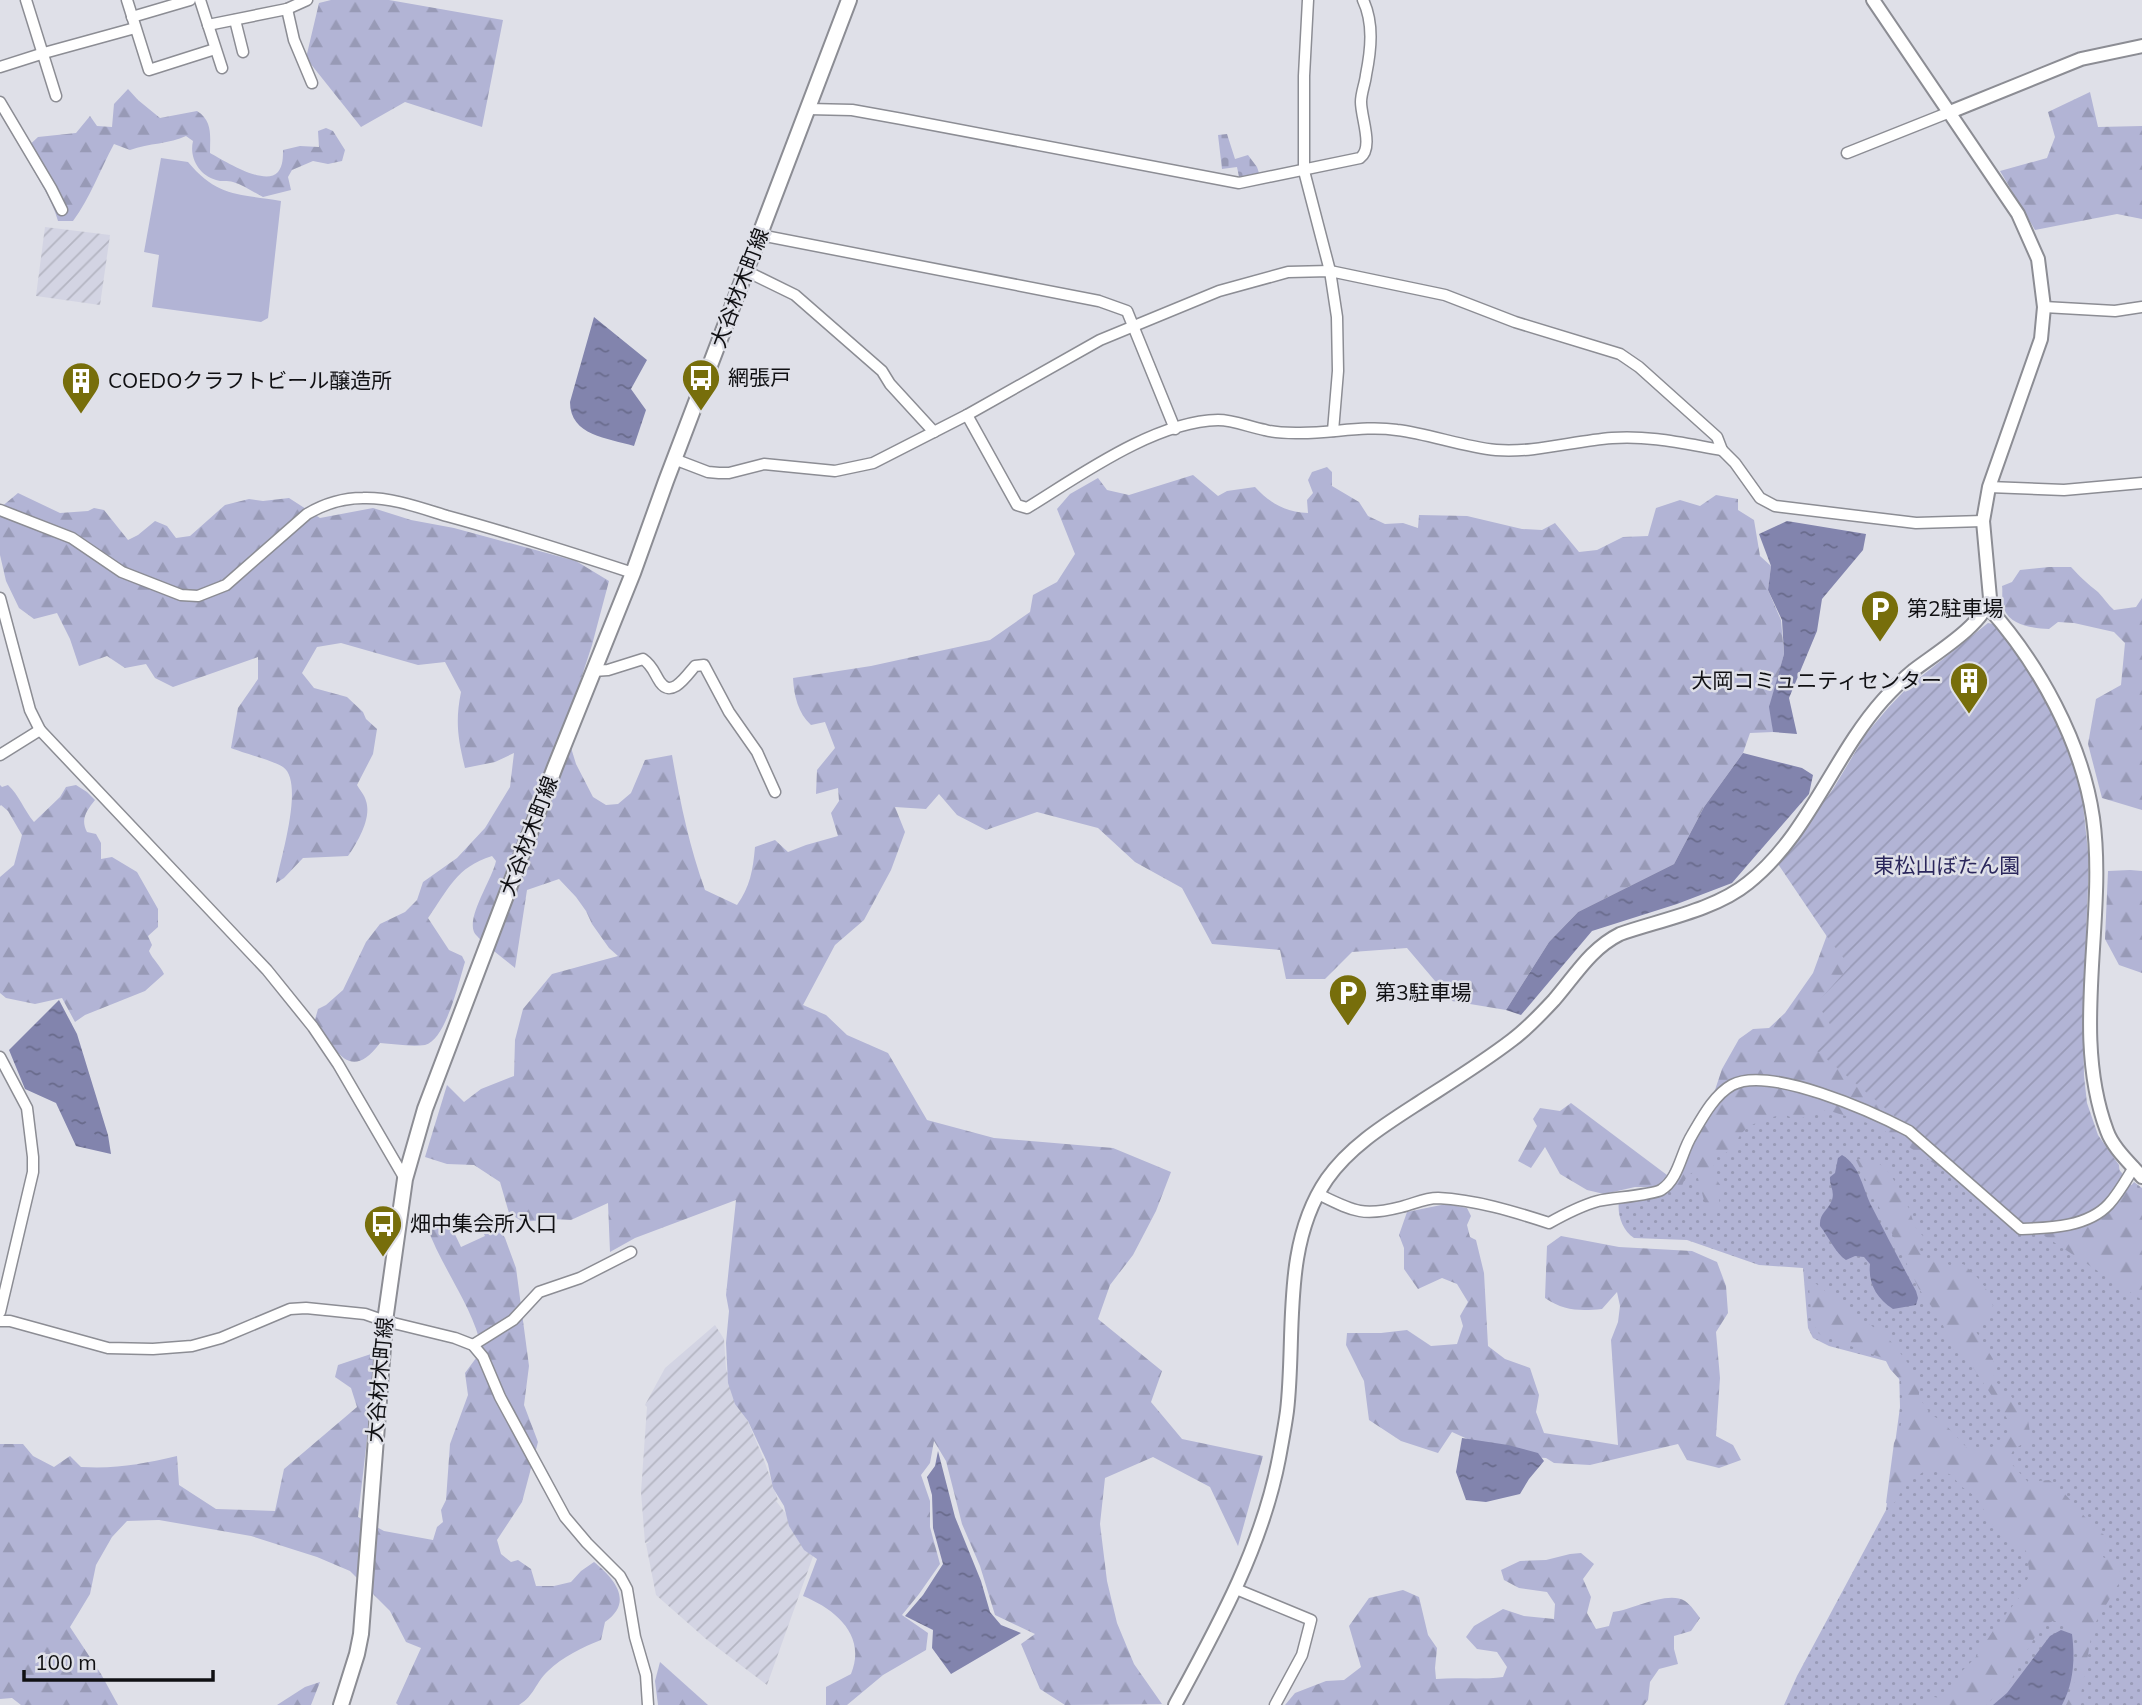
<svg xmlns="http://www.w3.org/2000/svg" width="2142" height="1705" viewBox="0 0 2142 1705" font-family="Mulish,'Noto Sans JP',sans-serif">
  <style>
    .industrial { fill: url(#industrial-furrows) }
    .grass { fill: url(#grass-dots) }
    .forest { fill: url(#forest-firs) }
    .cemetery { fill: url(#cemetery-stones) }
    .park { fill: #b2b4d5 }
    .garden { fill: url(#garden-furrows) }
    .water { fill: url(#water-ripples) }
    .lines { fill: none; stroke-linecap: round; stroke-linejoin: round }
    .minor-casing { stroke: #8c8d94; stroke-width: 13 }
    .tertiary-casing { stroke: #8c8d94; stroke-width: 16 }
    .secondary-casing { stroke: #8c8d94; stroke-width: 18 }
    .minor { stroke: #fff; stroke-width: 10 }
    .tertiary { stroke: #fff; stroke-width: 12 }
    .secondary { stroke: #fff; stroke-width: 14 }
    .labels { text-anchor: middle; stroke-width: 5; stroke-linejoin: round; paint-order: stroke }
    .street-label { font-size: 21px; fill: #101013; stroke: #dfe0e8 }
    .poi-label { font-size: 21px; fill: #101013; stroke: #dfe0e8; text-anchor: start }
    .park-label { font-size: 21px; fill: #2b275c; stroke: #dfe0e8 }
  </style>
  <defs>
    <pattern id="industrial-furrows" width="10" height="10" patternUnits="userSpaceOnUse" patternTransform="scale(1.75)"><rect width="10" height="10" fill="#d3d4e3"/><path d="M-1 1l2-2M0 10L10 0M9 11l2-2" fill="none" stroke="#b4b5c2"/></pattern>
    <pattern id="grass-dots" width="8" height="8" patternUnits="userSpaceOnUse" patternTransform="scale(1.75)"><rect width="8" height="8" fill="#b2b4d5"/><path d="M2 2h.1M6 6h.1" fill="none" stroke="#989ab6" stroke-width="1.8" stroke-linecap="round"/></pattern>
    <pattern id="forest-firs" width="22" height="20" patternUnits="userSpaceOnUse" patternTransform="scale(1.75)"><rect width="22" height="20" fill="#b2b4d5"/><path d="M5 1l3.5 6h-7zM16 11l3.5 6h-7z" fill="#989ab6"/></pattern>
    <pattern id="cemetery-stones" width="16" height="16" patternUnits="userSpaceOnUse" patternTransform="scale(1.75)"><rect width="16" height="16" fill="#b2b4d5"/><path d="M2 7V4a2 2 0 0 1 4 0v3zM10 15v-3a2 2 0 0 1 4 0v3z" fill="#989ab6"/></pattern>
    <pattern id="garden-furrows" width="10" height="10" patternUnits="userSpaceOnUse" patternTransform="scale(1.75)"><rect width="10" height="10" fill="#b2b4d5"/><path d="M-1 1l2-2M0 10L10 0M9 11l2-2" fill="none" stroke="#989ab6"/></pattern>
    <pattern id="water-ripples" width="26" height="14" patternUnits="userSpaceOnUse" patternTransform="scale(1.75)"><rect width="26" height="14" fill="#8284ad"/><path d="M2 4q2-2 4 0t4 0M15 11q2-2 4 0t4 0" fill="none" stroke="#696b8c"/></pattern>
  </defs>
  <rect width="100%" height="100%" fill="#dfe0e8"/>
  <!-- industrial -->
  <g class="industrial">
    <polygon points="45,227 110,235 100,305 36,296"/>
    <polygon points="715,1325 724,1339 726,1369 764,1460 778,1500 773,1502 776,1501 815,1551 767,1685 706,1639 656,1595 646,1544 651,1541 645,1543 641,1492 647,1407 645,1405 665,1368"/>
  </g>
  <!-- grass -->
  <path class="grass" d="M1748,1085L1906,1132L2018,1233H2055L2116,1205L2134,1182L2142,1188V1705H1784L1797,1676L1886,1510L1900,1407L1899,1369L1893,1363L1829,1346L1813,1338L1808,1328L1803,1268L1759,1265L1687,1240L1634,1238C1622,1230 1617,1214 1619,1201L1667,1193Z"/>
  <!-- forest -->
  <g class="forest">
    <polygon points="331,0 389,0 503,20 482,127 405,102 361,127 306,58 319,3"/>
    <path d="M128,89L138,100L160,118L197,111C213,121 210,136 210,153C223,160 265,187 278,172C283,166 283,157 283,150L300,146L319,147L318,131L326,128L333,131L345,150L342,161L328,164L313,161L292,170L288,177L291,190L263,197C253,192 243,185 233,182C228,180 221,182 216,180C199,175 189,158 193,141L186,136C170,144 149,143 130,150L114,144C100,170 90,198 73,221H58C52,198 34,173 23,151L38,137L76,133L90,116L97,126L112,127L114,104Z"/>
    <polygon points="2090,92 2098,127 2142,126 2142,219 2117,214 2035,230 2000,171 2047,158 2055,137 2048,112"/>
    <path d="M1327,467L1332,472V486L1359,502L1368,516L1385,524L1403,523L1418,528L1419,515L1467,516L1522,529L1542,530L1555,523L1579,552L1597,550L1623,537L1648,536L1656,508L1680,500L1700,506L1716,495L1738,499V510L1754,520L1760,556L1771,566L1768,590L1781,620L1784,654L1771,702L1773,732L1750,733L1743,753L1704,807L1674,864L1578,912L1549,942L1506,1010L1452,1001L1407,948L1352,952L1325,979H1286L1280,950L1212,944L1182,888L1135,862L1098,828L1037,812L986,830L957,815L939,794L926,809L895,807L905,832L891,870L864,920L835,945L803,1005L826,1015L847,1035L888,1053L927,1120L994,1138L1113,1148L1171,1172L1156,1211L1133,1255L1110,1285L1098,1319L1162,1371L1151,1402L1182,1439L1263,1456L1238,1546L1210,1487L1153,1457L1105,1478L1100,1524L1107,1581L1117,1623L1134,1664L1162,1704L1065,1705L1040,1689L1021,1644L1035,1634L995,1615L980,1566L962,1524L946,1461L934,1441L930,1463L921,1475L930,1501V1527L940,1564L919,1594L902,1615L928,1633L926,1650L883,1675L847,1705H826V1687L851,1674C867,1635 835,1609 803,1596L817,1559L804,1550L789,1526L784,1506L773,1488L768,1464L748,1421L735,1404L728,1383L726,1343L729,1311L726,1295L736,1200L635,1238L610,1252L608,1203L571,1220L551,1219L523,1222L509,1213L500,1182L474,1165L447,1164L425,1157L447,1085L464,1102L481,1089L514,1076L515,1040L523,1009L552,974L618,956L609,948L592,924L586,911L576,897L559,879L527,890L515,968C507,961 477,939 474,932C467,915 492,880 496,861L492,856C456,867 448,890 428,918L449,950L462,956L465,962C459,981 446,1040 425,1045C411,1047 394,1044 380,1043C349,1084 337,1049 314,1023L318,1009L326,1005L343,990L366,942L380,924L405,912L417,900L423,882L457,858L485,828L510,787L514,753L495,762L465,768C458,739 455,722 461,692L445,662L418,665L341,643L317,647L302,673L314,688L347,697L363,712L366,719L377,729L373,754L357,785C360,790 365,796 366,801C372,818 357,843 348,856L303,858L284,878L276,883C280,860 305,782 283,767C274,761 243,753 231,748L238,708L258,679V657L173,687L155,678L146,664L125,668L107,656L79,666L70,639L57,613L34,619L19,608L6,581L0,555V508L18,493L60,513L88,511L94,508L104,510L128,540L138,535L155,521L167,526L176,538L190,536L225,505L249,499L263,501L289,498L320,518L373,508L411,520L454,528L576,561L609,581L592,645L565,728L576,764L593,797L606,805L618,804L631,793L645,760L672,755C680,802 689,845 705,890L737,905C750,887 753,870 755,847L775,840L788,852L806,845L838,836L831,813L839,801L838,788L816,794L817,770L835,748L825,722L811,725C798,713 794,696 793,678L871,666L990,640L1030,612L1033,595L1057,582L1075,554L1057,509L1070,494L1098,478L1107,490L1129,495L1193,475L1218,496L1227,491L1255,487C1270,503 1285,512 1308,513L1307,500L1313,493L1308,480L1312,472Z"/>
    <path d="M2049,567H2071C2080,577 2088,584 2098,592C2104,598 2108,605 2114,610L2136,607L2142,598V810L2102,798L2088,744L2096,699L2121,685L2125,643L2114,632L2074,623L2058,622L2049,629C2033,628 2011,626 2004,609C2001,602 2003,592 2002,586L2012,582L2020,570Z"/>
    <path d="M0,785L2,787L8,785C19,795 24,810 34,822L60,797L66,787L76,785L87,792L95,800C87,810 80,819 87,832L96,834L101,843V859L112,857L137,872L158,909V927L148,936L152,945L149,951C153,960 160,965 164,974L145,991L85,1015L75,1022L62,998L35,1004L6,998L0,993V877L14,865L22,835L8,811L1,805L0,806Z"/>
    <polygon points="2130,870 2142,871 2142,973 2119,965 2105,939 2108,871"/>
    <path d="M1827,935L2113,1162L2142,1198V1300L1877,1126L1827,1110L1796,1120L1784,1114C1772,1117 1756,1121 1746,1129C1732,1141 1741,1148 1717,1157L1711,1172L1721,1186L1719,1198L1720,1209L1715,1213L1707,1211L1696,1171C1689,1173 1682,1181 1682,1188L1675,1191L1661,1187H1635L1604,1194L1587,1190L1560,1174L1545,1147L1531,1168L1518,1161L1537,1126L1533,1119L1540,1108L1560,1111L1571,1103L1667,1175L1715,1090L1722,1069L1739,1039L1753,1029L1769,1028L1785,1013L1813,973Z"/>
    <path d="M1865,1158C1889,1165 1892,1176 1902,1197C1904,1202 1909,1206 1910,1212C1915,1225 1912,1224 1923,1236L1920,1250L1927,1260L1942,1261L1953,1267L1963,1264C1978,1277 1988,1287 1993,1306L1985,1319L1975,1330L1993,1359L1994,1378L2001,1389L2011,1396L2028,1420L2031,1439L2014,1449L2008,1460L2028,1482L2049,1480C2072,1496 2084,1522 2107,1537L2103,1557L2120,1566L2119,1583L2093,1627L2079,1705H2066C2075,1689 2083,1650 2076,1633C2075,1629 2072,1626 2070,1623L2053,1621L2041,1627L2018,1666L2010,1683L1986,1705H1921L1934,1697L1946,1699L1953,1689L1961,1672L1975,1658L1997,1625L2019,1598L2023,1586L2030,1575L2026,1551L1994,1527L1976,1497L1962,1487L1951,1475L1938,1469L1926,1470L1906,1484L1895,1502L1891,1505L1886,1503L1894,1443L1899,1432L1904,1412L1901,1381L1890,1369L1885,1359L1819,1334L1812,1322L1809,1287L1815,1283L1858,1317L1884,1334L1895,1346L1913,1370L1919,1384V1397L1926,1408L1932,1415L1943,1422L1968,1449L1983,1450L2000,1444L2009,1431L2010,1423L1972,1366L1952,1348L1941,1320L1919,1289L1856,1160Z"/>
    <path d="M1446,1204L1467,1208L1471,1216L1467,1225L1470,1237L1476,1240L1484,1273L1488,1346L1505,1359L1530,1368L1539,1395L1536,1412L1544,1433L1618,1445L1611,1340L1618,1322L1620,1306L1617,1292L1602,1309C1580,1311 1564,1311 1545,1298L1547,1246L1561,1236L1619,1247L1692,1251L1717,1262L1726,1286L1728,1313L1716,1332L1720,1378L1716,1436L1733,1445L1741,1460L1719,1468L1687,1460L1678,1444L1590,1465L1554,1463L1546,1458L1503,1455L1452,1432L1438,1453L1401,1441L1369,1420L1364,1381L1346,1345L1347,1333H1381L1407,1330L1431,1346L1457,1344L1463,1326L1460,1316L1468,1302L1457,1284L1442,1278L1418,1289L1404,1269V1248L1399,1235L1407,1212Z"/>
    <path d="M484,1212L491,1216L505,1238L516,1268L529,1366L524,1405L538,1442L522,1502L497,1540L501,1554L511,1562L518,1560L531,1569L536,1586H554L571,1582L581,1571L594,1562C615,1579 634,1602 605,1622L601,1640C583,1647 562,1657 548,1671C535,1683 535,1695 519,1705H398L396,1703L421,1648L406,1642L390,1611L350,1571L317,1557L251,1536L159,1520L127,1521L112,1537L96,1565L90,1594L70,1627L101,1674L118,1705H21L12,1698L0,1699V1444H23L33,1456L54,1467L70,1456L81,1467C118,1469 142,1464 177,1456L179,1485L216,1509L275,1511L284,1469L357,1407L351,1388L335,1377L338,1365L377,1352L358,1517L384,1531L433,1540L437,1527L443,1522L441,1510L446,1500L450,1444L468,1395L465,1373L482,1350C473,1305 441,1268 426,1224L444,1219L450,1224L461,1247L485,1236L475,1217Z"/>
    <path d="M1581,1553L1594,1564L1583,1579L1591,1597L1587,1613L1596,1629L1609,1626L1613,1612C1632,1610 1668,1590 1685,1601C1691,1605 1696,1613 1700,1618L1691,1631L1674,1636V1649L1678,1664L1659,1669L1650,1682L1648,1700L1644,1705H1285L1295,1693L1326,1681L1344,1680L1361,1667L1349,1626L1369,1598L1403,1590L1419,1597L1428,1635L1437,1648L1435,1668L1436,1679C1458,1677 1480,1680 1503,1677L1507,1667L1497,1652L1477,1649L1466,1637L1474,1626L1503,1609L1524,1616L1554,1619L1555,1604L1547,1592L1519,1588L1504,1580L1501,1570L1520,1561L1546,1560L1570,1554Z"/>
    <polygon points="660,1662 708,1705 658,1705 655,1681"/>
    <polygon points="320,1682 311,1705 277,1705 305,1687"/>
  </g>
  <!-- cemetery -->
  <polygon class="cemetery" points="1227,134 1235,159 1248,155 1257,167 1259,173 1239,177 1237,167 1222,169 1218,135"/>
  <!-- park -->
  <path class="park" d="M161,158L188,162C217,197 239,194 281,201L268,318L261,322L152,307L159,255L144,252Z"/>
  <!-- garden -->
  <polygon class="garden" points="1988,623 1993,624 2006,638 2033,676 2056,720 2076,769 2082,795 2089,861 2083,1015 2084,1076 2087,1103 2098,1135 2119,1165 2120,1177 2106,1199 2092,1212 2062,1221 2022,1223 1817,1051 1831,1026 1817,1003 1850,966 1830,941 1778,864 1833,789 1866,734 1888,708 1908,687"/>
  <!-- water -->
  <g class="water">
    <path d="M594,317L647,360L631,389L646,410L634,446C608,438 570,436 570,402Z"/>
    <polygon points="1787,521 1866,534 1863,550 1822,599 1817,631 1789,698 1797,734 1773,732 1769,707 1784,654 1782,620 1768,590 1771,566 1759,534"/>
    <polygon points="1743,753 1802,768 1813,775 1809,794 1732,883 1677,904 1592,931 1521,1015 1506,1010 1549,942 1578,912 1674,864 1704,807"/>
    <polygon points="59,1000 77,1034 108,1135 111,1154 76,1146 56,1103 25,1089 9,1050"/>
    <path d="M1842,1155C1860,1165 1863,1190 1872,1207C1886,1235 1901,1263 1916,1291L1918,1298L1916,1305L1893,1309C1876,1298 1868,1283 1870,1264L1864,1257L1855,1256L1846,1260C1836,1254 1828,1236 1820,1226C1819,1213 1828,1211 1832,1200C1835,1191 1829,1185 1830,1177L1835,1173L1838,1158Z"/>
    <polygon points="1462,1438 1508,1445 1538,1453 1544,1461 1529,1479 1520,1494 1486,1502 1466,1500 1456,1472"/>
    <polygon points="938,1451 955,1517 981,1581 990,1612 1001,1625 1021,1633 951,1674 932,1648 933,1630 905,1616 923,1595 943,1564 933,1528 932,1495 927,1477 935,1466"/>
    <path d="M2061,1630L2072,1634C2075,1658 2074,1683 2062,1705H1993L2007,1693L2050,1636Z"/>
  </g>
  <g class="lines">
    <!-- minor casing -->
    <g class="minor-casing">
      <g id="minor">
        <polyline points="26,0 56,96"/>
        <polyline points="127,0 149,70 215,49"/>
        <polyline points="200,0 222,68"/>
        <polyline points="1308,0 1304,76 1304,171 1330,271 1337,317 1338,371 1333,431"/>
        <polyline points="287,9 294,40 312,83"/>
        <polyline points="132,17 190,0"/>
        <polyline points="235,20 243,52"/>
        <polyline points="208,25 287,9 307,0"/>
        <polyline points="0,67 44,53 135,28"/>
        <polyline points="0,102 51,188 62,210"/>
        <path d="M808,109L852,110L902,119L1239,183L1360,158C1374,148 1361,118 1361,102C1361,93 1365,84 1366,75C1371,50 1374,23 1363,0"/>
        <polyline points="1847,153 1950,112"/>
        <polyline points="760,235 1099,301 1127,311 1175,429"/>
        <polyline points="746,271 795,295 882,371 890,384 934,432"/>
        <polyline points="2044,307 2115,311 2142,307"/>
        <path d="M967,415L1017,505L1027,508C1079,476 1155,421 1218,420C1234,420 1249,427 1265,430C1275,433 1286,433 1296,433C1330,434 1363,425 1397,430C1430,434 1463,447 1496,450C1535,453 1573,441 1612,438C1649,435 1686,444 1722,450"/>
        <polyline points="674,459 708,472 719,473 729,473 764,464 835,471 873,463 967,415 1100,340 1219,291 1288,272 1330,271 1445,295 1515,322 1620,354 1639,367 1717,437 1722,450 1735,463 1760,498 1775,506 1916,523 1983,521"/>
        <polyline points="1989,487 2064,490 2142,483"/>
        <path d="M0,510L72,538L122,572L181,595L198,596L226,585L307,514C324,504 343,498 363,498C391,497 421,508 447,516C510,533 572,553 633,573"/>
        <polyline points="0,598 30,710 40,730 267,970 313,1027 338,1064 405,1179"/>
        <path d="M593,671L608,670L643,659C653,666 654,673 660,682C672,699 687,675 695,666L704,665L729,712L757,752L775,792"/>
        <polyline points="0,755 40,730"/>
        <polyline points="0,1057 27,1108 33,1157 33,1172 0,1312"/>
        <path d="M1318,1194C1353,1211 1362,1217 1401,1207C1414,1204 1424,1198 1438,1198C1476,1200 1512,1211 1549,1223C1565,1214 1580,1206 1598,1201C1611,1198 1652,1195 1661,1190C1679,1179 1681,1152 1692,1135C1702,1118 1714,1095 1732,1085C1769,1065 1873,1112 1909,1131L2021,1229C2050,1228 2088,1227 2109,1204C2119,1193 2126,1180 2134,1167"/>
        <polyline points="0,1321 10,1321 108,1348 153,1349 192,1346 221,1338 290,1309 306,1308 365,1314 385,1321 455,1338 473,1345 483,1357 500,1397 565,1517 587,1543 620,1576 627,1589 635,1637 646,1675 648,1705"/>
        <polyline points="473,1345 513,1320 539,1292 580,1278 631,1252"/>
        <polyline points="1236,1589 1311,1620 1302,1655 1275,1705"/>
      </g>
    </g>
    <!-- tertiary casing -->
    <g class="tertiary-casing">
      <g id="tertiary">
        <polyline points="1950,112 2081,59 2142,46"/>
        <path d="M1988,607C2039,664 2082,742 2093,818C2107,919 2070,1033 2107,1131C2113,1148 2130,1163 2142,1177"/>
        <path d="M1175,1705C1218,1626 1262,1547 1279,1458C1282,1442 1285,1426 1287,1411C1296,1335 1281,1246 1327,1179C1350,1146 1386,1124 1420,1102C1451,1082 1482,1063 1512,1040C1527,1029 1541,1014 1554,1000C1575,976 1590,949 1620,934C1660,920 1715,910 1748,883C1808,836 1833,756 1883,700C1893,689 1903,679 1914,670C1936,653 1983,625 1990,598L1983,521L1989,487L2041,339L2044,307L2038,259L2018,214L1873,0"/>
      </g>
    </g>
    <!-- secondary casing -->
    <g class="secondary-casing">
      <polyline id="secondary" points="341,1705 357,1654 361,1634 385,1321 405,1179 425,1109 555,767 633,573 666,481 849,0"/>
    </g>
    <!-- minor -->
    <use href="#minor" class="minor"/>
    <!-- tertiary -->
    <use href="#tertiary" class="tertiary"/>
    <!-- secondary -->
    <use href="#secondary" class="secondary"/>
  </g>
  <!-- icons -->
  <defs>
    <g id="bus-pin" transform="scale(2.0125)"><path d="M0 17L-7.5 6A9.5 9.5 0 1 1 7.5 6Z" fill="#776e0b" stroke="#dfe0e8"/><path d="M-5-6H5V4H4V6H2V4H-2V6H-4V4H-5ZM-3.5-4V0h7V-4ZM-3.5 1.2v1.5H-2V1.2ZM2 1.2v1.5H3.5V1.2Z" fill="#fff"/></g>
    <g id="building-pin" transform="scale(2.0125)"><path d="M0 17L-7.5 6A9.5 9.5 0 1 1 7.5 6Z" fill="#776e0b" stroke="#dfe0e8"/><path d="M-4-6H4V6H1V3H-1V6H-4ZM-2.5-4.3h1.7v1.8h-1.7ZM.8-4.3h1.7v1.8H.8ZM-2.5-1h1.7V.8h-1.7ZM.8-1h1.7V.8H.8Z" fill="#fff"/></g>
    <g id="parking-pin" transform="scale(2.0125)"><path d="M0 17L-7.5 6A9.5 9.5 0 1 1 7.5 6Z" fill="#776e0b" stroke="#dfe0e8"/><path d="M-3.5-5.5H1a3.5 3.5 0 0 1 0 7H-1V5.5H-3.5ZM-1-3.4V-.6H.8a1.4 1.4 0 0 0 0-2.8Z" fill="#fff"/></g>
  </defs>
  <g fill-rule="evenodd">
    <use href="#bus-pin" x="701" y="378"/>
    <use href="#building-pin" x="81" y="381"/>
    <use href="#parking-pin" x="1880" y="609"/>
    <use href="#building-pin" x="1969" y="681"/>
    <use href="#parking-pin" x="1348" y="993"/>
    <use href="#bus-pin" x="383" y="1224"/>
  </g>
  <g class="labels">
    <!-- street labels -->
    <g class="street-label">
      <text transform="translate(740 288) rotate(-69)" y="7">大谷材木町線</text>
      <text transform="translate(529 836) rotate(-69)" y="7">大谷材木町線</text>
      <text transform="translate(380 1380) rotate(-85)" y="7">大谷材木町線</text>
    </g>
    <!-- poi labels -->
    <g class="poi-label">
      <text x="728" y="385">網張戸</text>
      <text x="108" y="388">COEDOクラフトビール醸造所</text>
      <text x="1907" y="616">第2駐車場</text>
      <text x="1942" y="688" text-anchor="end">大岡コミュニティセンター</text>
      <text x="1375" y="1000">第3駐車場</text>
      <text x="410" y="1231">畑中集会所入口</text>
    </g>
    <!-- park labels -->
    <g class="park-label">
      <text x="1947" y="873">東松山ぼたん園</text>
    </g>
  </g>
  <!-- scale -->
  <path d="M24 1670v10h189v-10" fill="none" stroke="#101013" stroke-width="3.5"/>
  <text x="35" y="1670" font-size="21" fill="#101013" stroke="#dfe0e8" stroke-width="5" paint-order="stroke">100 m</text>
</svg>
